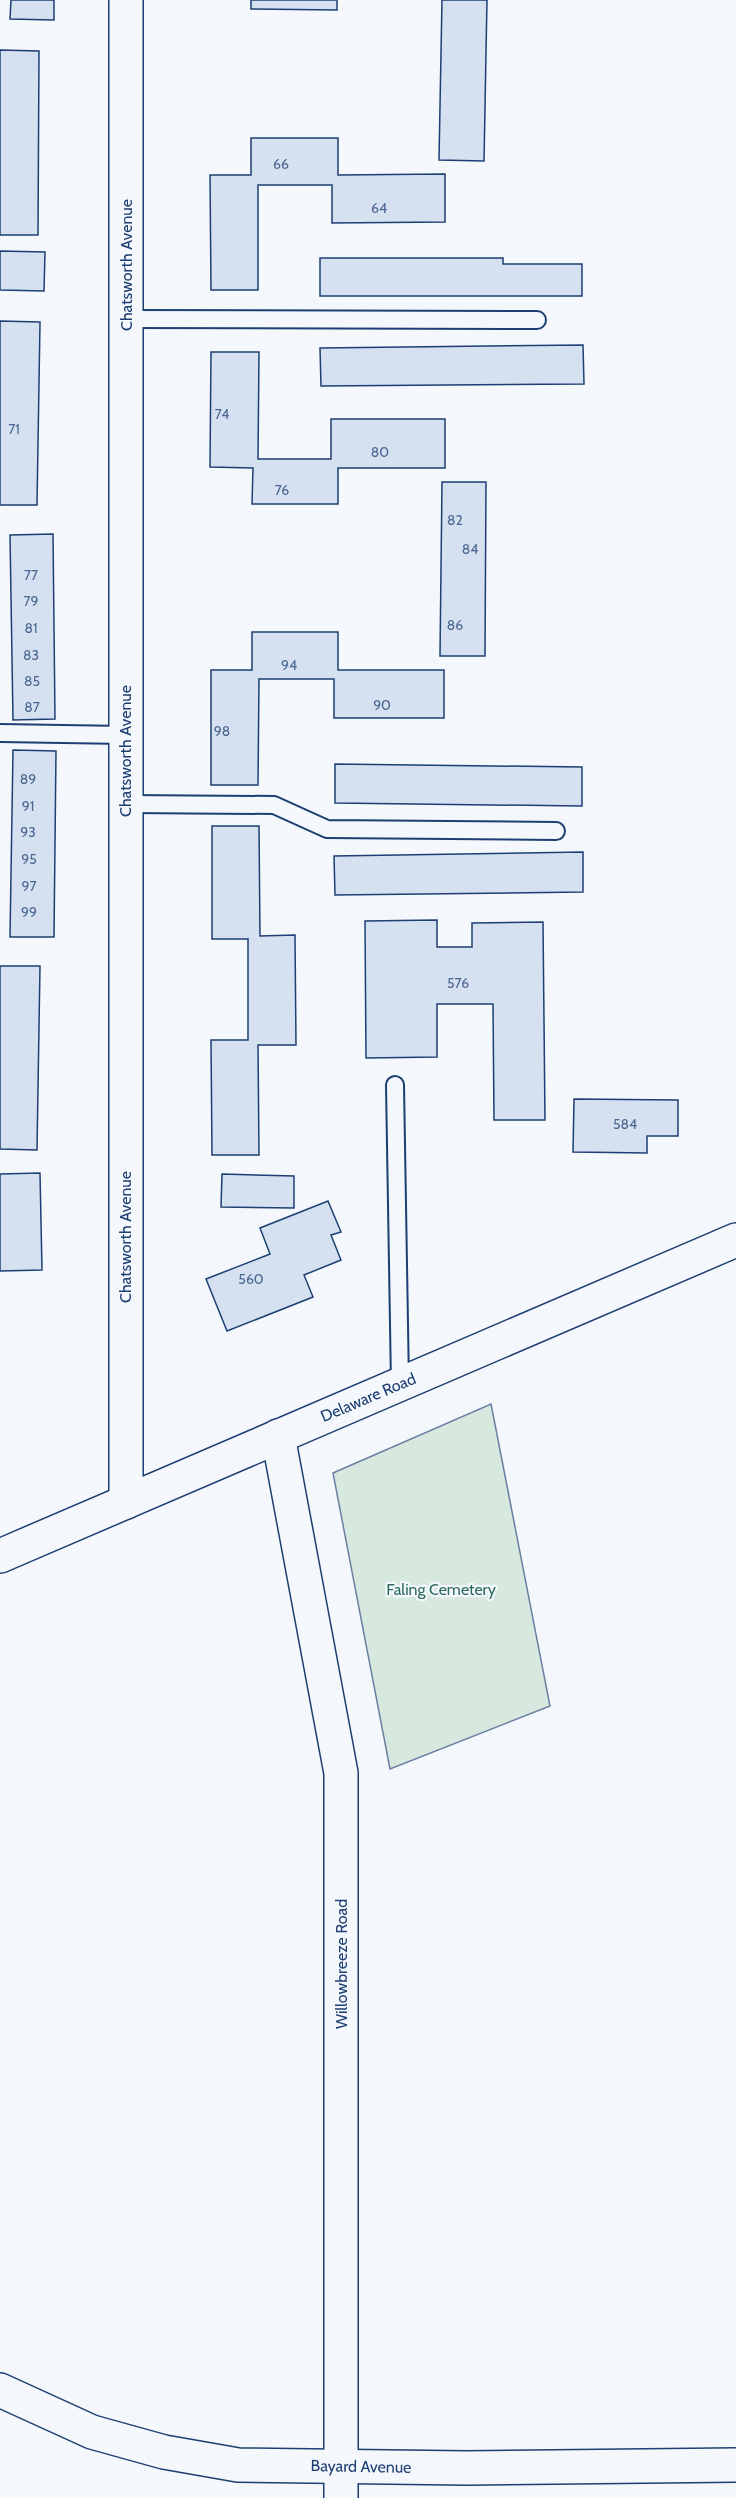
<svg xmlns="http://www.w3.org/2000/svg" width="736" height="2498" viewBox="0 0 736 2498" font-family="Cabin,sans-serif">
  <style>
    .green { fill: #d7e8df; stroke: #687fa3; stroke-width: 1.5 }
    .building { fill: #d5e0f0; stroke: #1d3f73; stroke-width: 1.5 }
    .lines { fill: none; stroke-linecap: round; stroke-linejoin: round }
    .service-casing { stroke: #1d3f73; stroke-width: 20 }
    .minor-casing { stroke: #1d3f73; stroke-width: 36 }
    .tertiary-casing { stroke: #1d3f73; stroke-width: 36 }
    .service { stroke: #f4f7fb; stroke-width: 16 }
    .minor { stroke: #f4f7fb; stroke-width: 33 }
    .tertiary { stroke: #f4f7fb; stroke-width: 33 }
    .labels { text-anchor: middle; stroke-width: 4.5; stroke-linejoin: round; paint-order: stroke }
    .number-label { font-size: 14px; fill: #4b6792 }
    .street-label { font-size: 16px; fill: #1d3f73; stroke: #f4f7fb }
    .park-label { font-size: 16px; fill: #2c6c60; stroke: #f4f7fb }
  </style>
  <rect width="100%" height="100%" fill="#f4f7fb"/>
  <!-- green -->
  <polygon class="green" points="491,1404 550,1706 390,1769 333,1473"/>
  <!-- building -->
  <g class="building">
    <polygon points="11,0 54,0 54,20 10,19"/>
    <polygon points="251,0 337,0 337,10 251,9"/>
    <polygon points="442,0 487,0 484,161 439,160"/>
    <polygon points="0,50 39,51 38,235 0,235"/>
    <polygon points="251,138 338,138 338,175 445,174 445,222 332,223 332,185 258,185 258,290 211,290 210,175 251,175"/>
    <polygon points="0,251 45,252 44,291 0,290"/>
    <polygon points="320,258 503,258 503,264 582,264 582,296 320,296"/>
    <polygon points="0,321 40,322 37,505 0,505"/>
    <polygon points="583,345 584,384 321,386 320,348"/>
    <polygon points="211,352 259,352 258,459 331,459 331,419 445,419 445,468 338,468 338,504 252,504 253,468 210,467"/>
    <polygon points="442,482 486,482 485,656 440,656"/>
    <polygon points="53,534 55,719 13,720 10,535"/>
    <polygon points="252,632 338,632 338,670 444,670 444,718 334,718 334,679 259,679 258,785 211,785 211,670 252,670"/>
    <polygon points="13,750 56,751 54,937 10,937"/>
    <polygon points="335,764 582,767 582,806 335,803"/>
    <polygon points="212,826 259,826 260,936 295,935 296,1045 258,1045 259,1155 212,1155 211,1040 248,1040 248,939 212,939"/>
    <polygon points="583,852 583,892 335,895 334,856"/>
    <polygon points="437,920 437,947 472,947 472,923 543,922 545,1120 494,1120 493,1004 437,1004 437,1057 366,1058 365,921"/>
    <polygon points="0,966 40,966 37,1150 0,1149"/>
    <polygon points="574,1099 678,1100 678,1136 647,1136 647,1153 573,1152"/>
    <polygon points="40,1173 42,1270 0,1271 0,1174"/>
    <polygon points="222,1174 294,1176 294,1208 221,1207"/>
    <polygon points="328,1201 341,1232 331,1235 341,1260 304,1275 313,1297 227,1331 206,1279 270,1254 260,1228"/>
  </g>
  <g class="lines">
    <!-- service casing -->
    <g class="service-casing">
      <g id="service">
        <polyline points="126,319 537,320"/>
        <polyline points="0,733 125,735"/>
        <polyline points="125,804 274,805 327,829 556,831"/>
        <polyline points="395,1085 400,1384"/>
      </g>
    </g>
    <!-- minor casing -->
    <g class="minor-casing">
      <g id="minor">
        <polyline points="278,1436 341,1773 341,2498"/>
        <polyline points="126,1502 126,0"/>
        <polyline points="0,2390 92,2432 164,2452 238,2465 466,2468 736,2465"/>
      </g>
    </g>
    <!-- tertiary casing -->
    <g class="tertiary-casing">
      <polyline id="tertiary" points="0,1556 736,1240"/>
    </g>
    <!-- service -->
    <use href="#service" class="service"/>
    <!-- minor -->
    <use href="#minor" class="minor"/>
    <!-- tertiary -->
    <use href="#tertiary" class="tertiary"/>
  </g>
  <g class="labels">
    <!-- number labels -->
    <g class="number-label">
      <text x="281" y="169">66</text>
      <text x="379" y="213">64</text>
      <text x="222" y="419">74</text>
      <text x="14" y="434">71</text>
      <text x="380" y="457">80</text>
      <text x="282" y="495">76</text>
      <text x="455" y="525">82</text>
      <text x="470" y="554">84</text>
      <text x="31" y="580">77</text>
      <text x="31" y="606">79</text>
      <text x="455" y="630">86</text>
      <text x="31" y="633">81</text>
      <text x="31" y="660">83</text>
      <text x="289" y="670">94</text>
      <text x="32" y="686">85</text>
      <text x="382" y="710">90</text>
      <text x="32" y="712">87</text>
      <text x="222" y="736">98</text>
      <text x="28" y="784">89</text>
      <text x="28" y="811">91</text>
      <text x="28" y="837">93</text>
      <text x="29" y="864">95</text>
      <text x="29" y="891">97</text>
      <text x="29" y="917">99</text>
      <text x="458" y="988">576</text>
      <text x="625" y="1129">584</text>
      <text x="251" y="1284">560</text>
    </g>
    <!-- street labels -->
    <g class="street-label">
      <text transform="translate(126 265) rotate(-90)" y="6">Chatsworth Avenue</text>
      <text transform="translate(125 751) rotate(-90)" y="6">Chatsworth Avenue</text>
      <text transform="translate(125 1237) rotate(-90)" y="6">Chatsworth Avenue</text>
      <text transform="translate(368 1397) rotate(-23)" y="6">Delaware Road</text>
      <text transform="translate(341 1964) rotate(-90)" y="6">Willowbreeze Road</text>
      <text transform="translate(361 2466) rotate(1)" y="6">Bayard Avenue</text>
    </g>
    <!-- park labels -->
    <g class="park-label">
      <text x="441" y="1595">Faling Cemetery</text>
    </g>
  </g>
</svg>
